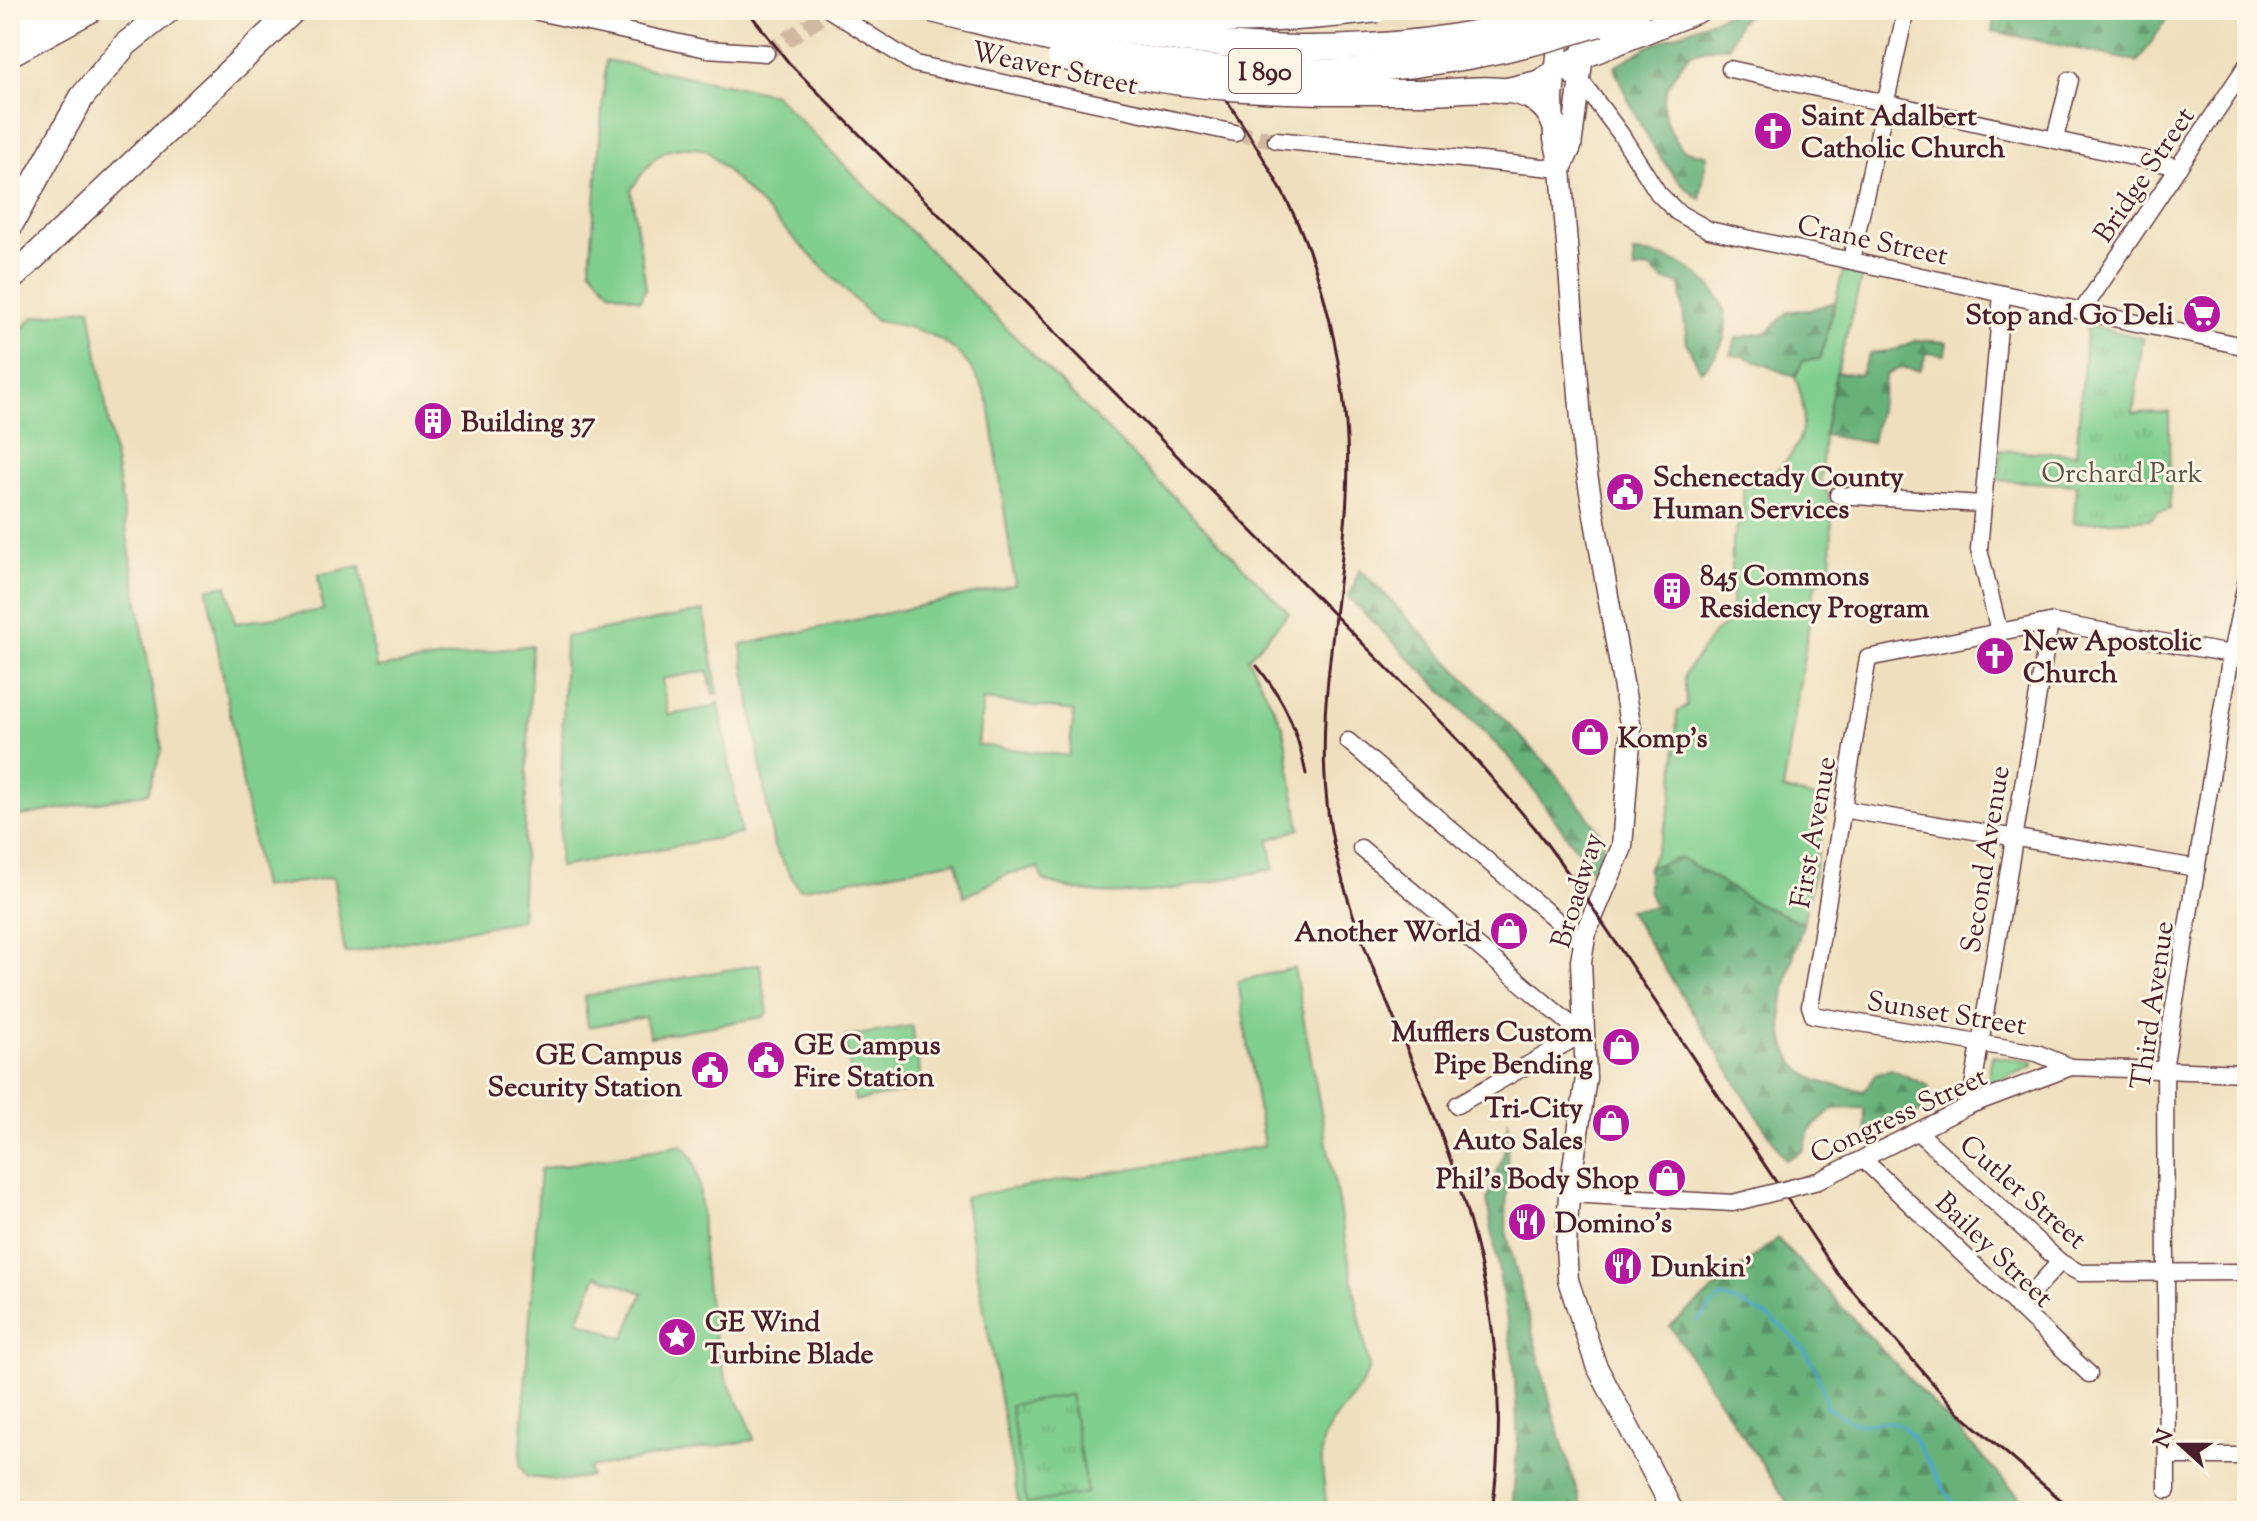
<svg xmlns="http://www.w3.org/2000/svg" width="2257" height="1521" viewBox="0 0 2257 1521" font-family="'Sorts Mill Goudy',serif">
  <style>
    .green { fill: #81cf8f; stroke: #66775d; stroke-width: 2; fill-rule: evenodd }
    .forest { fill: url(#forest-firs); stroke: #596852; stroke-width: 2 }
    .park { fill: url(#park-tufts); stroke: #66775d; stroke-width: 2 }
    .lines { fill: none; stroke-linecap: round; stroke-linejoin: round }
    .stream { stroke: #4fa9cd; stroke-width: 3 }
    .minor-tunnel { stroke: #cfb9a1; stroke-width: 16; stroke-dasharray: 16 8; stroke-linecap: butt }
    .minor-casing { stroke: #633c41; stroke-width: 19 }
    .major-casing { stroke: #633c41; stroke-width: 23 }
    .highway-casing { stroke: #633c41; stroke-width: 27 }
    .minor { stroke: #fff; stroke-width: 16 }
    .major { stroke: #fff; stroke-width: 20 }
    .highway { stroke: #fff; stroke-width: 24 }
    .rail { stroke: #4a1f2b; stroke-width: 3 }
    .minor-bridge-casing { stroke: #633c41; stroke-width: 19; stroke-linecap: butt }
    .highway-bridge-casing { stroke: #633c41; stroke-width: 27; stroke-linecap: butt }
    .minor-bridge { stroke: #fff; stroke-width: 16 }
    .highway-bridge { stroke: #fff; stroke-width: 24 }
    .labels { text-anchor: middle; stroke-width: 6; stroke-linejoin: round; paint-order: stroke }
    .shield { fill: #fcf5e5; stroke: #7f5f63; stroke-width: 2 }
    .shield-label { font-size: 26px; font-weight: bold; fill: #4a1f2b }
    .street-label { font-size: 28px; fill: #4a1f2b; stroke: #fcf5e5 }
    .poi-label { font-size: 28px; font-weight: bold; fill: #4a1f2b; stroke: #fcf5e5; text-anchor: start }
    .park-label { font-size: 28px; fill: #5a5449; stroke: #fcf5e5 }
  </style>
  <defs>
    <pattern id="forest-firs" width="22" height="20" patternUnits="userSpaceOnUse" patternTransform="scale(2)"><rect width="22" height="20" fill="#68b27a"/><path d="M5 1l3.5 6h-7zM16 11l3.5 6h-7z" fill="#589064"/></pattern>
    <pattern id="park-tufts" width="24" height="20" patternUnits="userSpaceOnUse" patternTransform="scale(2)"><rect width="24" height="20" fill="#81cf8f"/><path d="M3 7l-1-3M5 7V3M7 7l1-3M15 17l-1-3M17 17v-4M19 17l1-3" fill="none" stroke="#71b17c"/></pattern>
  </defs>
  <rect width="100%" height="100%" fill="#fcf5e5"/>
  <filter id="ink" filterUnits="userSpaceOnUse"><feTurbulence type="fractalNoise" baseFrequency=".0125" numOctaves="2"/><feDisplacementMap in="SourceGraphic" scale="16" xChannelSelector="R" yChannelSelector="G"/><feConvolveMatrix kernelMatrix="1 2 1 2 8 2 1 2 1" color-interpolation-filters="sRGB"/></filter>
  <filter id="wash" filterUnits="userSpaceOnUse"><feTurbulence type="fractalNoise" baseFrequency=".006" numOctaves="4" result="noise"/><feDisplacementMap in="SourceGraphic" scale="32" xChannelSelector="R" yChannelSelector="G"/><feGaussianBlur stdDeviation="1.8" result="paint"/><feColorMatrix in="noise" values="0 0 0 0 0 0 0 0 0 0 0 0 0 0 0 0 0 1.4 0 .05"/><feComposite in="paint" operator="in"/></filter>
  <g filter="url(#wash)">
    <rect width="100%" height="100%" fill="#f0dfbe"/>
    <!-- green -->
    <g class="green">
      <path d="M606,60L774,94L1289,613L1248,658L1283,726L1300,829L1269,840L1274,869C1200,883 1115,910 1043,880L1038,868L1007,874L964,897L956,861L799,889L774,847L741,645L1015,585L989,403C968,347 935,329 876,321L706,150C665,141 652,157 631,190L646,287L640,300L610,291L590,268ZM983,700L1074,711L1069,756L978,745Z"/>
      <path d="M1843,271L1862,276L1836,375L1824,435L1821,481L1832,504L1831,575L1815,585L1783,790L1829,801L1803,923L1754,902L1681,858L1648,867C1677,814 1675,771 1677,712L1687,706L1684,675L1714,633L1732,621V542L1743,511V488C1794,470 1817,430 1795,377L1803,361L1821,358Z"/>
      <polygon points="90,308 162,749 148,793 10,818 10,339 34,317"/>
      <polygon points="360,566 376,668 532,645 521,920 345,953 333,877 262,888 207,589 227,585 235,623 323,610 318,575"/>
      <polygon points="704,611 718,694 713,694 708,671 662,679 668,715 714,707 719,702 741,834 559,867 565,637"/>
      <polygon points="760,964 768,1013 763,1017 650,1037 645,1017 588,1027 584,996"/>
      <path d="M1294,968L1369,1367C1362,1397 1326,1417 1322,1447C1320,1465 1325,1486 1326,1504L1322,1511H1212L1200,1501L1185,1503L1179,1511H1020L964,1197L1264,1146L1238,981Z"/>
      <polygon points="912,1026 923,1089 855,1101 845,1037"/>
      <polygon points="1992,1056 2033,1062 2033,1066 1987,1085"/>
      <path d="M682,1145C705,1160 700,1223 703,1250C706,1289 712,1335 724,1372C732,1397 748,1413 754,1440L589,1468L590,1476L567,1481L527,1477L520,1465L540,1169ZM597,1275L643,1293L624,1339L578,1320Z"/>
    </g>
    <!-- forest -->
    <g class="forest">
      <path d="M1737,10H1755L1739,22L1729,47H1714L1689,54C1660,93 1653,110 1683,150L1707,155L1700,199C1662,174 1631,109 1614,67L1647,47Z"/>
      <polygon points="1995,10 2173,10 2138,62 1992,31"/>
      <path d="M1633,253C1697,253 1763,316 1701,371L1687,344L1680,284L1663,280L1649,268L1634,270Z"/>
      <polygon points="1835,302 1820,359 1803,361 1795,377 1743,356 1731,355 1736,338 1768,332 1789,311 1809,310"/>
      <polygon points="1916,340 1947,342 1945,355 1927,353 1920,370 1900,368 1886,375 1872,443 1824,435 1836,372 1860,375 1870,353 1895,350"/>
      <polygon points="1360,569 1551,768 1605,839 1595,875 1510,758 1348,597"/>
      <path d="M1681,858L1754,902L1803,923C1791,969 1756,1051 1816,1080C1829,1086 1849,1087 1864,1091L1875,1075L1891,1069L1929,1086L1924,1109L1867,1141L1864,1108L1833,1109L1810,1130L1803,1151L1785,1160L1628,910L1655,907L1648,889V867Z"/>
      <polygon points="1508,1119 1506,1231 1554,1416 1583,1511 1512,1511 1518,1439 1514,1363 1487,1200 1504,1152"/>
      <polygon points="1777,1238 2033,1511 1793,1511 1670,1326"/>
    </g>
    <!-- park -->
    <g class="park">
      <polygon points="2087,325 2143,338 2133,413 2169,412 2170,510 2157,512 2151,519 2074,523 2076,485 1997,480 2000,450 2076,454"/>
      <polygon points="1070,1395 1087,1493 1027,1504 1010,1405"/>
    </g>
    <g class="lines">
      <!-- stream -->
      <path class="stream" d="M1697,1321L1722,1297C1778,1314 1818,1347 1826,1407C1835,1411 1844,1419 1853,1422C1869,1427 1886,1416 1901,1426C1923,1440 1937,1490 1962,1511"/>
    </g>
  </g>
  <g filter="url(#ink)">
    <g class="lines">
      <!-- minor-tunnel -->
      <g class="minor-tunnel">
        <polyline points="766,53 826,14"/>
        <polyline points="1235,133 1276,140"/>
      </g>
      <!-- minor casing -->
      <g class="minor-casing">
        <g id="minor">
          <polyline points="529,10 707,49 766,53"/>
          <polyline points="830,10 915,64 1235,133"/>
          <polyline points="1730,69 2179,167"/>
          <polyline points="1573,78 1581,81 1620,133 1658,193 1677,212 1709,230 2247,347"/>
          <polyline points="2055,138 2070,80"/>
          <polyline points="1276,140 1561,169"/>
          <polyline points="1851,260 1906,10"/>
          <polyline points="2082,311 2247,65"/>
          <polyline points="1838,495 1981,504"/>
          <polyline points="1999,631 1979,549 2002,294"/>
          <polyline points="1348,741 1583,943"/>
          <polyline points="1842,809 2197,868"/>
          <polyline points="1361,848 1582,1034 1457,1105"/>
          <polyline points="2071,1067 2037,1053 1813,1015 1810,1006 1868,658 2050,622 2231,654"/>
          <polyline points="1970,1105 2050,622"/>
          <polyline points="1918,1132 2060,1262 2080,1273 2247,1272"/>
          <polyline points="1865,1161 2089,1374"/>
          <polyline points="1818,1181 1970,1105 2071,1067 2247,1073"/>
          <polyline points="1569,1194 1733,1203"/>
          <polyline points="2018,1308 2060,1262"/>
          <polyline points="2168,1456 2247,1456"/>
          <polyline points="2167,1490 2165,1063 2231,654 2247,579"/>
        </g>
      </g>
      <!-- major casing -->
      <g class="major-casing">
        <g id="major">
          <polyline points="1560,23 1553,98 1554,139 1561,169 1584,457 1631,729 1622,847 1586,932 1581,961 1586,1078 1569,1194 1566,1247 1568,1280 1596,1365 1673,1511"/>
          <polyline points="1561,169 1571,147 1589,10"/>
        </g>
      </g>
      <!-- highway casing -->
      <g class="highway-casing">
        <g id="highway">
          <polyline points="1599,24 1638,10"/>
          <polyline points="10,32 49,10"/>
          <polyline points="10,54 91,10"/>
          <polyline points="1503,91 1538,83 1583,56 1698,10"/>
          <path d="M1432,92C1472,91 1538,77 1554,124"/>
          <polyline points="10,226 82,97 126,44 169,10"/>
          <polyline points="10,280 294,10"/>
        </g>
      </g>
      <!-- minor -->
      <use href="#minor" class="minor"/>
      <!-- major -->
      <use href="#major" class="major"/>
      <!-- highway -->
      <use href="#highway" class="highway"/>
      <!-- rail -->
      <g class="rail">
        <polyline points="747,10 789,63 1463,745 1535,828 1582,892 1837,1273 1957,1411 2074,1511"/>
        <path d="M1164,10C1208,73 1253,134 1288,203C1330,284 1352,405 1347,496C1342,603 1313,711 1329,819C1343,910 1385,996 1420,1080C1478,1220 1514,1359 1492,1511"/>
        <path d="M1257,666C1286,702 1297,729 1306,774"/>
      </g>
      <!-- minor-bridge casing -->
      <g class="minor-bridge-casing">
        <polyline id="minor-bridge" points="1733,1203 1818,1181"/>
      </g>
      <!-- highway-bridge casing -->
      <g class="highway-bridge-casing">
        <g id="highway-bridge">
          <path d="M932,10C1017,31 1102,55 1189,65C1328,82 1466,67 1599,24"/>
          <path d="M1026,10C1211,56 1386,65 1570,10"/>
          <path d="M1093,11C1188,26 1283,22 1377,10"/>
          <path d="M1060,56C1181,96 1305,92 1432,92"/>
        </g>
      </g>
      <!-- minor-bridge -->
      <use href="#minor-bridge" class="minor-bridge"/>
      <!-- highway-bridge -->
      <use href="#highway-bridge" class="highway-bridge"/>
    </g>
  </g>
  <!-- icons -->
  <defs>
    <g id="church-disc" transform="scale(2)"><circle r="9.5" fill="#b5179e" stroke="#fcf5e5"/><path d="M-1.2-6h2.4v3.5h3.3v2.4h-3.3V6h-2.4V-.1h-3.3v-2.4h3.3Z" fill="#fff"/></g>
    <g id="supermarket-disc" transform="scale(2)"><circle r="9.5" fill="#b5179e" stroke="#fcf5e5"/><path d="M-6-5.5h2.5l.6 2H6L4.5 2H-2.5L-4.4-4H-6ZM-1.5 3.2a1.3 1.3 0 1 0 .1 0ZM3 3.2a1.3 1.3 0 1 0 .1 0Z" fill="#fff"/></g>
    <g id="building-disc" transform="scale(2)"><circle r="9.5" fill="#b5179e" stroke="#fcf5e5"/><path d="M-4-6H4V6H1V3H-1V6H-4ZM-2.5-4.3h1.7v1.8h-1.7ZM.8-4.3h1.7v1.8H.8ZM-2.5-1h1.7V.8h-1.7ZM.8-1h1.7V.8H.8Z" fill="#fff"/></g>
    <g id="civic-disc" transform="scale(2)"><circle r="9.5" fill="#b5179e" stroke="#fcf5e5"/><path d="M-.6-6.5H3V-4.5H.6V-3L4-1V1h2V6H-6V1h2V-1L-.6-3ZM-1.2 2.5V6h2.4V2.5Z" fill="#fff"/></g>
    <g id="shop-disc" transform="scale(2)"><circle r="9.5" fill="#b5179e" stroke="#fcf5e5"/><path d="M-5-2.5h2.3a2.7 3.5 0 0 1 5.4 0H5L5.5 6h-11ZM-1.5-2.5h3a1.5 2.3 0 0 0-3 0Z" fill="#fff"/></g>
    <g id="restaurant-disc" transform="scale(2)"><circle r="9.5" fill="#b5179e" stroke="#fcf5e5"/><path d="M-5-6h1v4h1v-4h1v4h1v-4h1v5L-1.5 .5V6h-2V.5L-5-1ZM5-6V6H3V1.5H1.5Q1.5-4 5-6Z" fill="#fff"/></g>
    <g id="sight-disc" transform="scale(2)"><circle r="9.5" fill="#b5179e" stroke="#fcf5e5"/><path d="M0-6L1.8-2.2L6-1.7L2.9 1.2L3.7 5.4L0 3.3L-3.7 5.4L-2.9 1.2L-6-1.7L-1.8-2.2Z" fill="#fff"/></g>
  </defs>
  <g fill-rule="evenodd">
    <use href="#church-disc" x="1773" y="131"/>
    <use href="#supermarket-disc" x="2202" y="314"/>
    <use href="#building-disc" x="433" y="421"/>
    <use href="#civic-disc" x="1625" y="492"/>
    <use href="#building-disc" x="1672" y="591"/>
    <use href="#church-disc" x="1995" y="656"/>
    <use href="#shop-disc" x="1590" y="737"/>
    <use href="#shop-disc" x="1509" y="931"/>
    <use href="#shop-disc" x="1621" y="1047"/>
    <use href="#civic-disc" x="766" y="1060"/>
    <use href="#civic-disc" x="710" y="1070"/>
    <use href="#shop-disc" x="1611" y="1123"/>
    <use href="#shop-disc" x="1667" y="1178"/>
    <use href="#restaurant-disc" x="1527" y="1222"/>
    <use href="#restaurant-disc" x="1623" y="1266"/>
    <use href="#sight-disc" x="677" y="1337"/>
  </g>
  <g class="labels">
    <!-- shield labels -->
    <rect class="shield" x="1229" y="49" width="72" height="44" rx="6"/>
    <g class="shield-label">
      <text x="1265" y="80">I 890</text>
    </g>
    <!-- street labels -->
    <g class="street-label">
      <text transform="translate(1055 67) rotate(12)" y="10">Weaver Street</text>
      <text transform="translate(2143 174) rotate(-56)" y="10">Bridge Street</text>
      <text transform="translate(1873 239) rotate(12)" y="10">Crane Street</text>
      <text transform="translate(1812 832) rotate(-80)" y="10">First Avenue</text>
      <text transform="translate(1984 859) rotate(-81)" y="10">Second Avenue</text>
      <text transform="translate(1576 890) rotate(-73)" y="10">Broadway</text>
      <text transform="translate(2151 1005) rotate(-82)" y="10">Third Avenue</text>
      <text transform="translate(1947 1012) rotate(9)" y="10">Sunset Street</text>
      <text transform="translate(1898 1114) rotate(-25)" y="10">Congress Street</text>
      <text transform="translate(2024 1191) rotate(41)" y="10">Cutler Street</text>
      <text transform="translate(1995 1249) rotate(44)" y="10">Bailey Street</text>
    </g>
    <!-- poi labels -->
    <g class="poi-label">
      <text x="1801" y="125">Saint Adalbert<tspan x="1801" dy="32">Catholic Church</tspan></text>
      <text x="2174" y="324" text-anchor="end">Stop and Go Deli</text>
      <text x="461" y="431">Building 37</text>
      <text x="1653" y="486">Schenectady County<tspan x="1653" dy="32">Human Services</tspan></text>
      <text x="1700" y="585">845 Commons<tspan x="1700" dy="32">Residency Program</tspan></text>
      <text x="2023" y="650">New Apostolic<tspan x="2023" dy="32">Church</tspan></text>
      <text x="1618" y="747">Komp's</text>
      <text x="1481" y="941" text-anchor="end">Another World</text>
      <text x="1593" y="1041" text-anchor="end">Mufflers Custom<tspan x="1593" dy="32">Pipe Bending</tspan></text>
      <text x="794" y="1054">GE Campus<tspan x="794" dy="32">Fire Station</tspan></text>
      <text x="682" y="1064" text-anchor="end">GE Campus<tspan x="682" dy="32">Security Station</tspan></text>
      <text x="1583" y="1117" text-anchor="end">Tri-City<tspan x="1583" dy="32">Auto Sales</tspan></text>
      <text x="1639" y="1188" text-anchor="end">Phil's Body Shop</text>
      <text x="1555" y="1232">Domino's</text>
      <text x="1651" y="1276">Dunkin'</text>
      <text x="705" y="1331">GE Wind<tspan x="705" dy="32">Turbine Blade</tspan></text>
    </g>
    <!-- park labels -->
    <g class="park-label">
      <text x="2122" y="482">Orchard Park</text>
    </g>
  </g>
  <!-- margin -->
  <rect width="2257" height="1521" fill="none" stroke="#fcf5e5" stroke-width="40"/>
  <!-- north arrow -->
  <g transform="translate(2181 1445) rotate(291)" stroke="#fcf5e5" stroke-width="6" paint-order="stroke">
  <path d="M0-6L14 30L0 20L-14 30Z" fill="#4a1f2b"/>
  <text y="-12" font-size="22" font-weight="bold" text-anchor="middle" fill="#4a1f2b">N</text>
  </g>
</svg>
